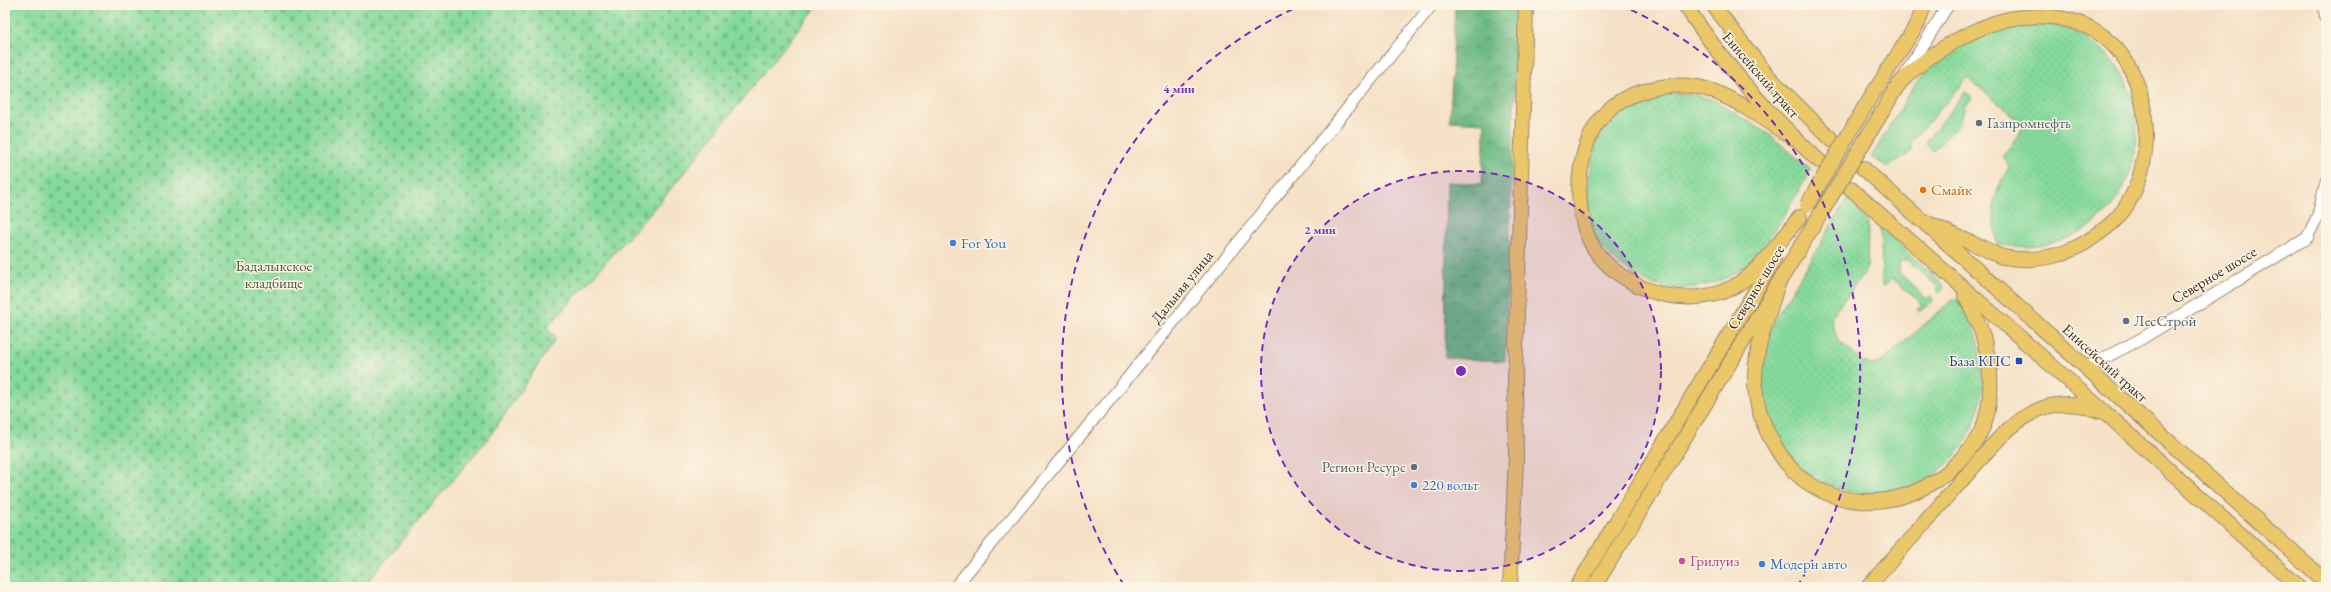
<svg xmlns="http://www.w3.org/2000/svg" width="2331" height="592" viewBox="0 0 2331 592" font-family="'EB Garamond',serif">
  <style>
    .grass { fill: url(#grass-dots); stroke: #60825c }
    .forest { fill: url(#forest-crowns); stroke: #547250 }
    .cemetery { fill: url(#cemetery-stones); stroke: #60825c }
    .lines { fill: none; stroke-linecap: round; stroke-linejoin: round }
    .minor-casing { stroke: #988672; stroke-width: 13 }
    .major-casing { stroke: #988672; stroke-width: 16 }
    .minor { stroke: #fff; stroke-width: 11 }
    .major { stroke: #eac769; stroke-width: 14 }
    .major-bridge-casing { stroke: #988672; stroke-width: 16; stroke-linecap: butt }
    .major-bridge { stroke: #eac769; stroke-width: 14 }
    .ring { fill: none; stroke: #7b2cbf; stroke-width: 2; stroke-dasharray: 7 5 }
    .service-dot { fill: #5c6f8a; stroke: #fcf5e5; stroke-width: 1.5 }
    .food-dot { fill: #e8710a; stroke: #fcf5e5; stroke-width: 1.5 }
    .shop-dot { fill: #3f7fe0; stroke: #fcf5e5; stroke-width: 1.5 }
    .transit-dot { fill: #1a4fb4; stroke: #fcf5e5; stroke-width: 1.5 }
    .hotel-dot { fill: #d1479c; stroke: #fcf5e5; stroke-width: 1.5 }
    .labels { text-anchor: middle; stroke-width: 3; stroke-linejoin: round; paint-order: stroke }
    .street-label { font-size: 15px; fill: #3b2a1e; stroke: #fcf5e5 }
    .service-label { font-size: 15px; fill: #4e5e75; stroke: #fcf5e5; text-anchor: start }
    .food-label { font-size: 15px; fill: #c56008; stroke: #fcf5e5; text-anchor: start }
    .shop-label { font-size: 15px; fill: #366cbe; stroke: #fcf5e5; text-anchor: start }
    .park-label { font-size: 15px; fill: #4e563d; stroke: #fcf5e5 }
    .transit-label { font-size: 15px; fill: #164399; stroke: #fcf5e5; text-anchor: end }
    .hotel-label { font-size: 15px; fill: #b23c85; stroke: #fcf5e5; text-anchor: start }
    .centre { fill: #7b2cbf; stroke: #fcf5e5; stroke-width: 2 }
    .ring-label { font-size: 12px; text-anchor: middle; font-weight: bold; fill: #7b2cbf; stroke: #fcf5e5; stroke-width: 3; stroke-linejoin: round; paint-order: stroke }
  </style>
  <defs>
    <pattern id="grass-dots" width="8" height="8" patternUnits="userSpaceOnUse"><rect width="8" height="8" fill="#85d99b"/><path d="M2 2h.1M6 6h.1" fill="none" stroke="#74ba85" stroke-width="1.8" stroke-linecap="round"/></pattern>
    <pattern id="forest-crowns" width="20" height="18" patternUnits="userSpaceOnUse"><rect width="20" height="18" fill="#6cb983"/><path d="M2 6a3 3 0 1 1 6 0M12 15a3 3 0 1 1 6 0" fill="none" stroke="#5a976b"/></pattern>
    <pattern id="cemetery-stones" width="16" height="16" patternUnits="userSpaceOnUse"><rect width="16" height="16" fill="#85d99b"/><path d="M2 7V4a2 2 0 0 1 4 0v3zM10 15v-3a2 2 0 0 1 4 0v3z" fill="#74ba85"/></pattern>
  </defs>
  <rect width="100%" height="100%" fill="#fcf5e5"/>
  <filter id="ink" filterUnits="userSpaceOnUse"><feTurbulence type="fractalNoise" baseFrequency=".025" numOctaves="2"/><feDisplacementMap in="SourceGraphic" scale="8" xChannelSelector="R" yChannelSelector="G"/><feConvolveMatrix kernelMatrix="1 2 1 2 8 2 1 2 1" color-interpolation-filters="sRGB"/></filter>
  <filter id="wash" filterUnits="userSpaceOnUse"><feTurbulence type="fractalNoise" baseFrequency=".012" numOctaves="4" result="noise"/><feDisplacementMap in="SourceGraphic" scale="16" xChannelSelector="R" yChannelSelector="G"/><feGaussianBlur stdDeviation="0.9" result="paint"/><feColorMatrix in="noise" values="0 0 0 0 0 0 0 0 0 0 0 0 0 0 0 0 0 1.4 0 .05"/><feComposite in="paint" operator="in"/></filter>
  <g filter="url(#wash)">
    <rect width="100%" height="100%" fill="#f5e1c6"/>
    <!-- grass -->
    <g class="grass">
      <path d="M2031,23C2168,26 2171,222 2045,245C2029,248 2013,246 1997,245C1993,206 1989,202 2009,167L2003,156L2025,125L1968,78L1910,143L1912,151L1888,167L1871,157L1916,83L1937,61L1957,47L2003,26Z"/>
      <polygon points="1965,92 1971,96 1971,100 1965,105 1960,123 1933,151 1926,142"/>
      <path d="M1662,93L1694,95L1712,99L1770,135L1811,170C1793,199 1771,243 1746,265C1721,287 1680,294 1649,283C1641,279 1633,273 1626,269C1616,262 1604,252 1598,241C1579,205 1586,132 1623,107C1635,99 1648,96 1662,93Z"/>
      <path d="M1847,199L1868,222L1867,267L1863,275L1831,317L1837,339L1862,361L1872,365L1880,363L1955,298C1975,313 1979,342 1981,366C1981,374 1983,383 1982,392C1982,399 1979,407 1977,414C1953,498 1851,520 1790,459C1783,452 1779,440 1774,431C1760,405 1755,372 1765,343C1771,323 1784,304 1795,286C1813,257 1830,228 1847,199Z"/>
      <polygon points="1881,227 1943,285 1943,290 1940,293 1936,290 1938,287 1908,260 1899,261 1899,272 1927,299 1930,297 1934,300 1920,311 1917,309 1922,304 1892,278 1886,285 1882,286"/>
    </g>
    <!-- forest -->
    <polygon class="forest" points="1455,5 1518,5 1505,361 1445,358 1447,182 1482,184 1485,123 1450,121"/>
    <!-- cemetery -->
    <polygon class="cemetery" points="5,5 818,5 666,195 547,328 556,338 490,436 363,587 5,587"/>
  </g>
  <g filter="url(#ink)">
    <g class="lines">
      <!-- minor casing -->
      <g class="minor-casing">
        <g id="minor">
          <polyline points="2324,5 2326,19"/>
          <polyline points="1906,73 1948,5"/>
          <polyline points="2085,368 2141,339 2307,238 2318,215 2326,182"/>
          <polyline points="955,587 1108,402 1432,5"/>
        </g>
      </g>
      <!-- major casing -->
      <g class="major-casing">
        <g id="major">
          <path d="M1685,5C1723,63 1768,114 1819,161"/>
          <polyline points="1713,5 1767,75 1832,140"/>
          <polyline points="1867,103 1918,23 1924,5"/>
          <path d="M1882,112C1888,103 1893,91 1900,83C1922,58 1963,34 1994,23C2032,11 2080,14 2110,42C2155,84 2158,173 2117,218C2109,227 2098,234 2088,241C2063,257 2032,263 2003,257C1995,255 1988,250 1981,247C1960,238 1940,229 1919,219"/>
          <path d="M1793,138C1769,123 1732,96 1706,89C1688,84 1669,85 1651,89C1637,93 1624,97 1613,106C1577,135 1571,200 1589,239C1601,267 1636,289 1665,295C1690,300 1719,298 1741,282C1764,266 1781,239 1800,217"/>
          <polyline points="1863,168 2326,582"/>
          <polyline points="1850,188 2109,416 2299,587"/>
          <path d="M1777,286C1768,319 1754,349 1755,383C1756,405 1764,428 1775,446C1813,516 1905,517 1957,463C1969,451 1982,435 1986,418C1997,376 1986,332 1965,296"/>
          <polyline points="1510,587 1516,458 1515,380 1526,5"/>
          <polyline points="1577,587 1774,260"/>
          <polyline points="1594,587 1821,213"/>
          <path d="M1868,587C1899,551 1931,516 1962,480C1983,457 2004,427 2032,413C2053,401 2077,402 2099,411"/>
        </g>
      </g>
      <!-- minor -->
      <use href="#minor" class="minor"/>
      <!-- major -->
      <use href="#major" class="major"/>
      <!-- major-bridge casing -->
      <g class="major-bridge-casing">
        <g id="major-bridge">
          <polyline points="1807,205 1867,103"/>
          <polyline points="1821,213 1882,112"/>
        </g>
      </g>
      <!-- major-bridge -->
      <use href="#major-bridge" class="major-bridge"/>
    </g>
  </g>
  <!-- distance rings -->
  <circle cx="1461" cy="371" r="200" fill="#7b2cbf" fill-opacity=".12"/>
  <g class="ring">
    <circle cx="1461" cy="371" r="200"/>
    <path d="M1124 585A399 399 0 0 1 1302 5M1620 5A399 399 0 0 1 1798 585"/>
  </g>
  <!-- markers -->
  <g class="service-dot">
    <circle cx="1979" cy="123" r="4"/>
    <circle cx="2126" cy="321" r="4"/>
    <circle cx="1414" cy="467" r="4"/>
  </g>
  <circle class="food-dot" cx="1923" cy="190" r="4"/>
  <g class="shop-dot">
    <circle cx="953" cy="243" r="4"/>
    <circle cx="1414" cy="485" r="4"/>
    <circle cx="1762" cy="564" r="4"/>
  </g>
  <rect class="transit-dot" x="2015" y="357" width="8" height="8" rx="2"/>
  <circle class="hotel-dot" cx="1682" cy="561" r="4"/>
  <g class="labels">
    <!-- street labels -->
    <g class="street-label">
      <text transform="translate(1761 75) rotate(49)" y="5">Енисейский тракт</text>
      <text transform="translate(2214 275) rotate(-31)" y="5">Северное шоссе</text>
      <text transform="translate(1182 287) rotate(-51)" y="5">Дальняя улица</text>
      <text transform="translate(1756 287) rotate(-59)" y="5">Северное шоссе</text>
      <text transform="translate(2105 363) rotate(42)" y="5">Енисейский тракт</text>
    </g>
    <!-- service labels -->
    <g class="service-label">
      <text x="1987" y="128">Газпромнефть</text>
      <text x="2134" y="326">ЛесСтрой</text>
      <text x="1406" y="472" text-anchor="end">Регион Ресурс</text>
    </g>
    <!-- food labels -->
    <g class="food-label">
      <text x="1931" y="195">Смайк</text>
    </g>
    <!-- shop labels -->
    <g class="shop-label">
      <text x="961" y="248">For You</text>
      <text x="1422" y="490">220 вольт</text>
      <text x="1770" y="569">Модерн авто</text>
    </g>
    <!-- park labels -->
    <g class="park-label">
      <text x="274" y="271">Бадалыкское<tspan x="274" dy="17">кладбище</tspan></text>
    </g>
    <!-- transit labels -->
    <g class="transit-label">
      <text x="2011" y="366">База КПС</text>
    </g>
    <!-- hotel labels -->
    <g class="hotel-label">
      <text x="1690" y="566">Грилуиз</text>
    </g>
  </g>
  <circle cx="1461" cy="371" r="6" class="centre"/>
  <g class="ring-label">
    <text x="1179" y="93">4 мин</text>
    <text x="1320" y="234">2 мин</text>
  </g>
  <!-- margin -->
  <rect width="2331" height="592" fill="none" stroke="#fcf5e5" stroke-width="20"/>
</svg>
